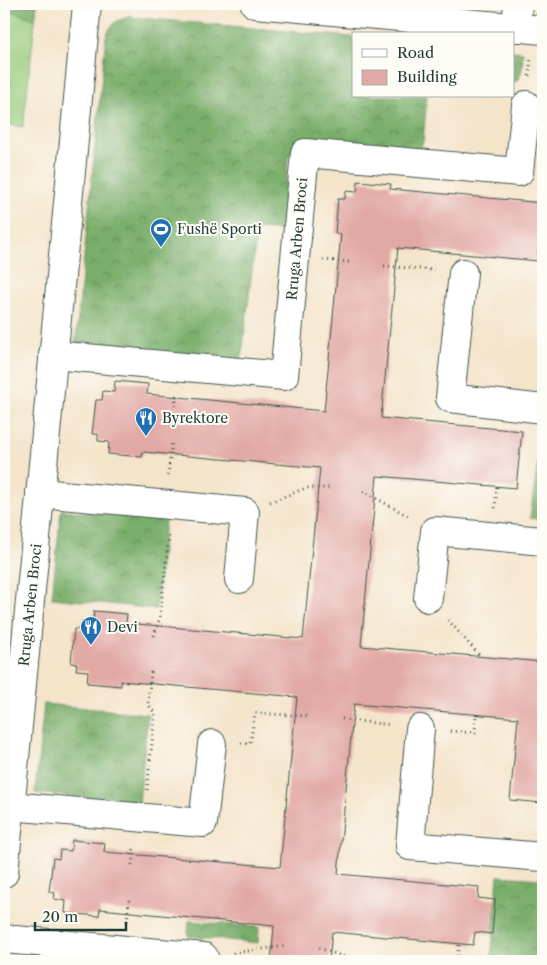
<svg xmlns="http://www.w3.org/2000/svg" width="547" height="965" viewBox="0 0 547 965" font-family="'Libre Caslon Text',serif">
  <style>
    .grass { fill: #98ca7a; stroke: #5c8457 }
    .forest { fill: url(#forest-crowns); stroke: #4c764f }
    .building { fill: #e2a9a4 }
    .lines { fill: none; stroke-linecap: round; stroke-linejoin: round }
    .minor-casing { stroke: #3f564a; stroke-width: 30 }
    .path { stroke: #3f564a; stroke-width: 3; stroke-dasharray: 1 4; stroke-linecap: butt }
    .minor { stroke: #fff; stroke-width: 28 }
    .labels { text-anchor: middle; stroke-width: 4; stroke-linejoin: round; paint-order: stroke }
    .poi-label { font-size: 14px; fill: #1f3d34; stroke: #fdfcf7; text-anchor: start }
    .street-label { font-size: 14px; fill: #1f3d34; stroke: #fdfcf7 }
  </style>
  <defs>
    <pattern id="forest-crowns" width="20" height="18" patternUnits="userSpaceOnUse" patternTransform="scale(1.25)"><rect width="20" height="18" fill="#7aae6a"/><path d="M2 6a3 3 0 1 1 6 0M12 15a3 3 0 1 1 6 0" fill="none" stroke="#638f58"/></pattern>
  </defs>
  <rect width="100%" height="100%" fill="#fdfcf7"/>
  <filter id="ink" filterUnits="userSpaceOnUse"><feTurbulence type="fractalNoise" baseFrequency=".02" numOctaves="2"/><feDisplacementMap in="SourceGraphic" scale="10" xChannelSelector="R" yChannelSelector="G"/><feConvolveMatrix kernelMatrix="1 2 1 2 8 2 1 2 1" color-interpolation-filters="sRGB"/></filter>
  <filter id="wash" filterUnits="userSpaceOnUse"><feTurbulence type="fractalNoise" baseFrequency=".0096" numOctaves="4" result="noise"/><feDisplacementMap in="SourceGraphic" scale="20" xChannelSelector="R" yChannelSelector="G"/><feGaussianBlur stdDeviation="1.12" result="paint"/><feColorMatrix in="noise" values="0 0 0 0 0 0 0 0 0 0 0 0 0 0 0 0 0 1.4 0 .05"/><feComposite in="paint" operator="in"/></filter>
  <g filter="url(#wash)">
    <rect width="100%" height="100%" fill="#f4e4ca"/>
    <!-- grass -->
    <polygon class="grass" points="4,4 37,4 23,127 4,124"/>
    <!-- forest -->
    <g class="forest">
      <polygon points="4,4 37,4 35,19 4,9"/>
      <path d="M130,17L353,37V96H427L423,141L421,146L417,151L294,147L288,157L281,230L257,229L241,363L75,348L106,36C111,24 117,19 130,17Z"/>
      <path d="M513,51L523,52C522,62 524,79 513,83Z"/>
      <polygon points="543,426 543,520 530,518"/>
      <polygon points="61,510 165,520 156,609 52,598"/>
      <polygon points="44,704 148,714 139,803 35,793"/>
      <polygon points="498,876 543,879 543,961 491,961"/>
      <polygon points="189,921 259,927 258,943 188,936"/>
      <polygon points="27,951 102,961 18,961 18,958"/>
    </g>
    <g id="blocks">
      <!-- building -->
      <polygon class="building" points="358,181 391,184 390,189 543,203 543,250 538,250 538,261 398,248 381,418 522,431 516,488 377,476 361,646 543,662 543,803 510,800 518,718 354,704 338,874 479,887 478,898 495,900 492,934 475,932 473,945 332,932 329,961 271,961 274,926 100,909 99,916 65,913 66,901 54,899 55,893 49,892 53,858 59,859 60,850 71,851 72,840 105,843 104,852 280,867 297,697 121,681 121,686 87,683 88,671 76,670 77,664 71,663 74,629 81,629 82,621 93,622 94,611 127,614 126,623 303,639 320,468 143,452 142,457 108,454 109,442 98,441 98,434 92,434 96,400 102,400 103,391 114,392 115,381 148,384 147,394 324,411 341,234 335,233 338,199 345,199 346,191 357,192"/>
    </g>
  </g>
  <g filter="url(#ink)">
    <use href="#blocks" fill-opacity="0" stroke="#3f564a" stroke-width="1"/>
    <g class="lines">
      <!-- minor casing -->
      <g class="minor-casing">
        <g id="minor">
          <polyline points="255,4 543,30"/>
          <polyline points="516,28 518,4"/>
          <polyline points="463,273 450,398 543,409"/>
          <polyline points="53,355 284,376 305,153 519,172 526,105"/>
          <polyline points="40,493 245,512 239,579"/>
          <polyline points="428,598 435,531 543,541"/>
          <polyline points="420,729 410,846 543,857"/>
          <polyline points="10,806 203,823 212,744"/>
          <polyline points="4,873 87,4"/>
          <polyline points="4,939 204,957 204,961"/>
        </g>
      </g>
      <!-- path -->
      <g class="path">
        <polyline points="529,76 531,57"/>
        <polyline points="323,260 350,262"/>
        <polyline points="384,266 434,270"/>
        <polyline points="175,406 176,395"/>
        <polyline points="168,475 172,441"/>
        <polyline points="363,491 410,517"/>
        <polyline points="270,502 306,488 329,488"/>
        <polyline points="495,508 497,486"/>
        <polyline points="448,620 481,657"/>
        <polyline points="154,636 160,617 169,535"/>
        <polyline points="342,719 391,725"/>
        <polyline points="450,731 475,733 476,715"/>
        <polyline points="241,743 250,743 255,713 308,716"/>
        <polyline points="147,790 155,713 148,704 151,671"/>
        <polyline points="132,865 134,846"/>
        <polyline points="127,921 129,899"/>
        <polyline points="319,948 356,961"/>
        <polyline points="233,953 285,946"/>
        <polyline points="457,961 459,943"/>
      </g>
      <!-- minor -->
      <use href="#minor" class="minor"/>
    </g>
  </g>
  <!-- icons -->
  <defs>
    <g id="stadium-pin" transform="scale(1.125)"><path d="M0 17L-7.5 6A9.5 9.5 0 1 1 7.5 6Z" fill="#1f6fb2" stroke="#fdfcf7"/><path d="M0-5a6.5 5 0 1 0 0 10a6.5 5 0 1 0 0-10ZM-3.5-1.8h7v3.6h-7Z" fill="#fff"/></g>
    <g id="restaurant-pin" transform="scale(1.125)"><path d="M0 17L-7.5 6A9.5 9.5 0 1 1 7.5 6Z" fill="#1f6fb2" stroke="#fdfcf7"/><path d="M-5-6h1v4h1v-4h1v4h1v-4h1v5L-1.5 .5V6h-2V.5L-5-1ZM5-6V6H3V1.5H1.5Q1.5-4 5-6Z" fill="#fff"/></g>
  </defs>
  <g fill-rule="evenodd">
    <use href="#stadium-pin" x="161" y="229"/>
    <use href="#restaurant-pin" x="146" y="418"/>
    <use href="#restaurant-pin" x="91" y="627"/>
  </g>
  <g class="labels">
    <!-- poi labels -->
    <g class="poi-label">
      <text x="177" y="234">Fushë Sporti</text>
      <text x="162" y="423">Byrektore</text>
      <text x="107" y="632">Devi</text>
    </g>
    <!-- street labels -->
    <g class="street-label">
      <text transform="translate(297 239) rotate(-85)" y="5">Rruga Arben Broci</text>
      <text transform="translate(30 605) rotate(-84)" y="5">Rruga Arben Broci</text>
    </g>
  </g>
  <!-- margin -->
  <rect width="547" height="965" fill="none" stroke="#fdfcf7" stroke-width="20"/>
  <!-- legend -->
  <rect x="352" y="32" width="162" height="65" fill="#fdfcf7" stroke="#a4b0a9"/>
  <rect x="362" y="49" width="25" height="8" fill="#ffffff" stroke="#a4b0a9"/>
  <text x="397" y="58" font-size="15" fill="#1f3d34">Road</text>
  <rect x="362" y="70" width="25" height="15" fill="#e2a9a4" stroke="#a4b0a9"/>
  <text x="397" y="82" font-size="15" fill="#1f3d34">Building</text>
  <!-- scale -->
  <path d="M35 922v8h91v-8" fill="none" stroke="#1f3d34" stroke-width="2.5"/>
  <text x="42" y="922" font-size="15" fill="#1f3d34" stroke="#fdfcf7" stroke-width="4" paint-order="stroke">20 m</text>
</svg>
